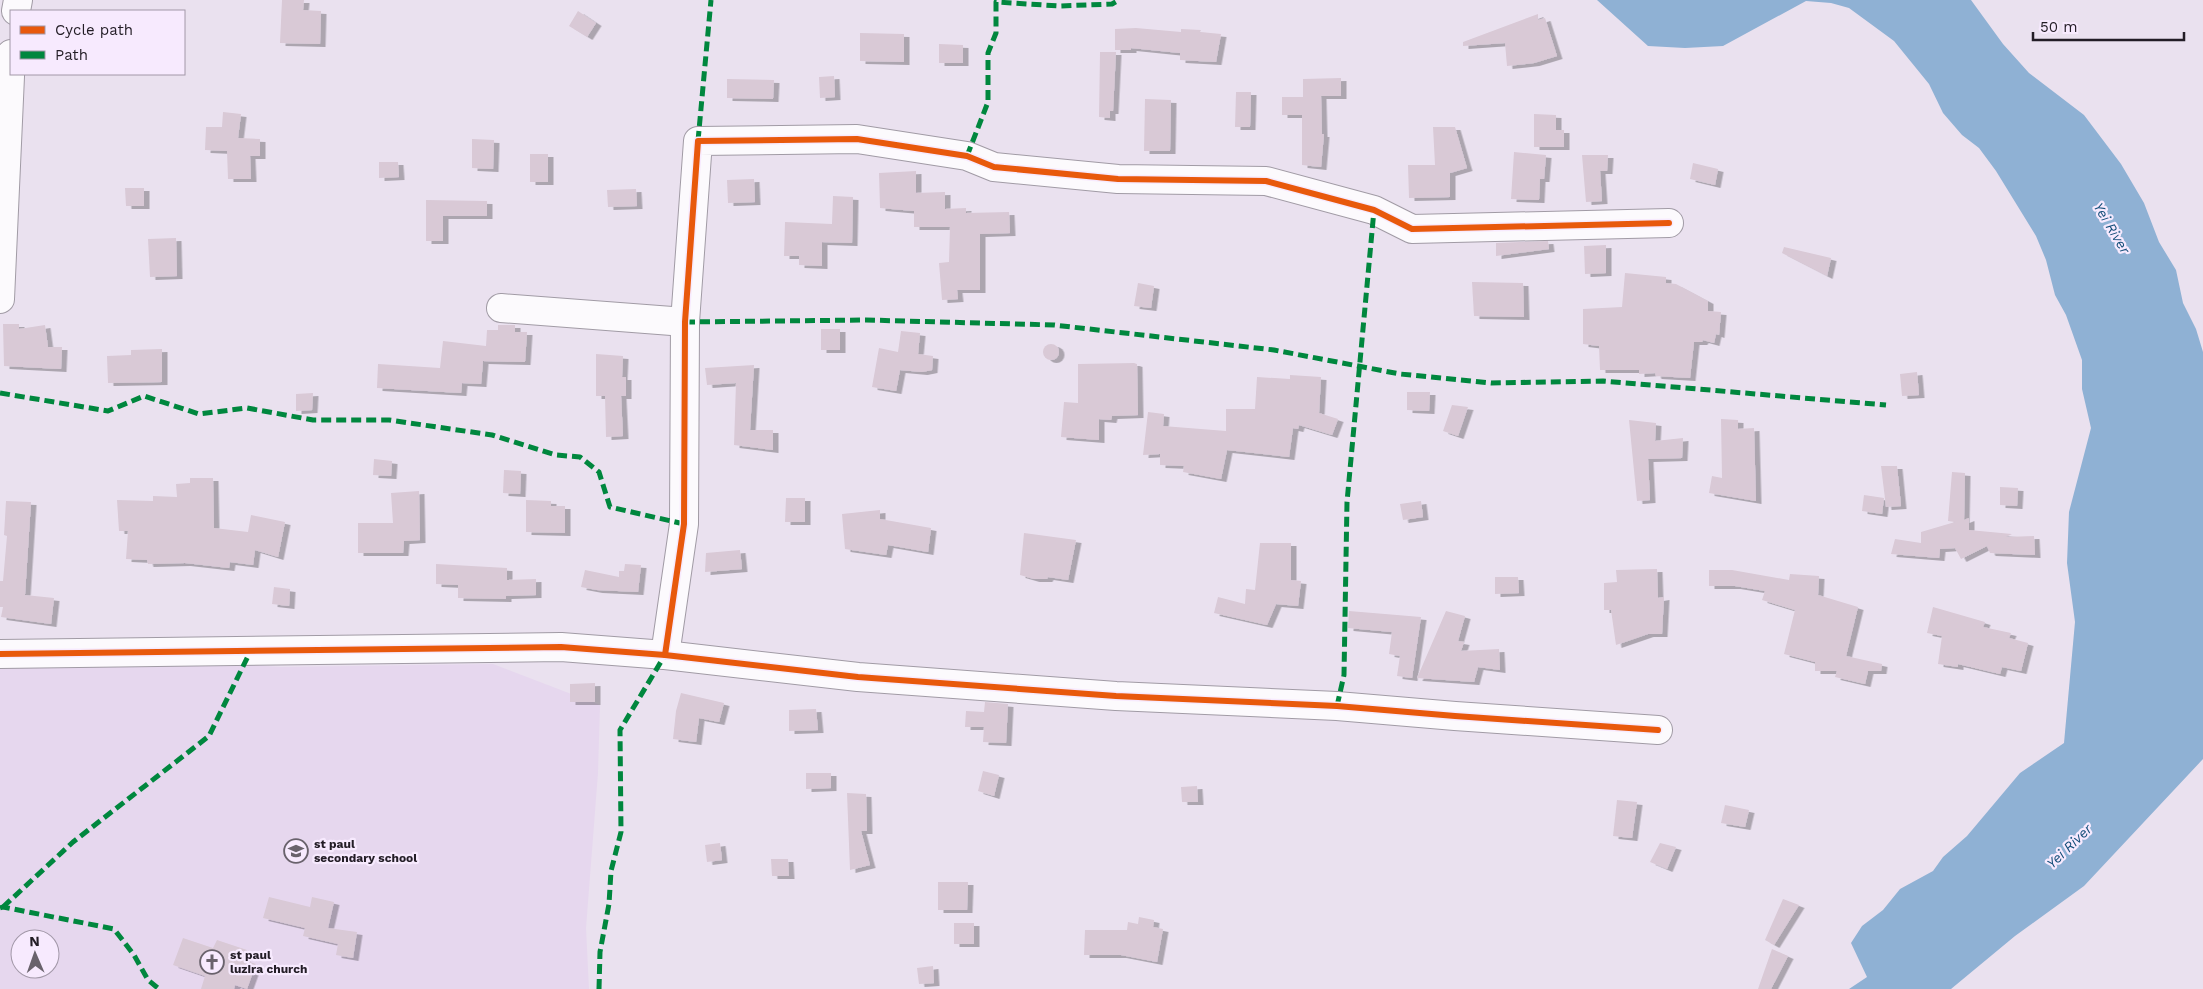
<svg xmlns="http://www.w3.org/2000/svg" width="2203" height="989" viewBox="0 0 2203 989" font-family="'Work Sans',sans-serif">
  <style>
    .built { fill: #e6d7ee; fill-rule: evenodd }
    .water { fill: #8fb1d4 }
    .building { fill: #d9c9d6; filter: url(#shadow) }
    .lines { fill: none; stroke-linecap: round; stroke-linejoin: round }
    .minor-casing { stroke: #a19ba5; stroke-width: 30 }
    .minor { stroke: #fcfafd; stroke-width: 28 }
    .quiet { stroke: #00873e; stroke-width: 5; stroke-dasharray: 10 5; stroke-linecap: butt }
    .cycleway-casing { stroke: #f7eafe; stroke-width: 9 }
    .cycleway { stroke: #e8590c; stroke-width: 6 }
    .labels { text-anchor: middle; stroke-width: 4.5; stroke-linejoin: round; paint-order: stroke }
    .poi-label { font-size: 12px; font-weight: bold; fill: #231d26; stroke: #f7eafe; text-anchor: start }
    .water-label { font-size: 14px; font-style: italic; fill: #134e79; stroke: #f7eafe }
  </style>
  <defs>
    <filter id="shadow"><feDropShadow dx="5.5" dy="3" stdDeviation="0" flood-color="#0004"/></filter>
  </defs>
  <rect width="100%" height="100%" fill="#eae1ef"/>
  <!-- built -->
  <path class="built" d="M130,657L281,667L493,664L600,705L598,773L586,928L589,989H0V658ZM20,939H50V969H20Z"/>
  <!-- water -->
  <polygon class="water" points="1597,0 1971,0 2003,44 2029,73 2084,115 2121,164 2144,203 2159,242 2176,270 2183,303 2196,329 2203,352 2203,759 2084,886 2015,936 1951,989 1849,989 1867,977 1851,943 1862,926 1883,910 1900,889 1933,871 1943,857 1967,836 2020,773 2064,743 2075,622 2067,563 2069,512 2091,428 2082,389 2082,360 2066,315 2055,295 2046,260 2036,236 1996,171 1979,148 1962,135 1943,113 1929,84 1894,41 1849,8 1831,3 1806,1 1723,46 1685,48 1648,46"/>
  <!-- building -->
  <g class="building">
    <polygon points="282,0 304,0 303,10 321,11 320,44 280,43"/>
    <polygon points="578,11 596,23 587,37 569,26"/>
    <polygon points="1538,14 1538,20 1545,18 1557,56 1534,63 1507,66 1505,43 1463,46 1463,42"/>
    <polygon points="1136,28 1181,32 1181,29 1201,30 1200,32 1221,34 1216,62 1180,60 1180,53 1131,48 1131,50 1115,50 1115,29"/>
    <polygon points="860,33 904,34 904,62 860,61"/>
    <polygon points="939,44 963,45 963,63 939,63"/>
    <polygon points="1100,52 1116,52 1113,111 1110,111 1110,118 1099,117"/>
    <polygon points="834,76 835,97 820,98 819,77"/>
    <polygon points="1341,78 1341,96 1321,96 1322,134 1324,134 1321,167 1302,165 1302,115 1282,115 1282,97 1303,97 1303,79"/>
    <polygon points="727,79 774,80 773,99 727,98"/>
    <polygon points="1236,92 1251,92 1250,127 1235,127"/>
    <polygon points="1145,99 1171,100 1170,151 1144,151"/>
    <polygon points="223,112 241,114 238,138 260,139 260,156 250,156 251,179 228,179 227,151 205,150 206,127 222,127"/>
    <polygon points="1534,114 1556,115 1556,130 1564,130 1564,147 1534,147"/>
    <polygon points="1433,127 1455,127 1467,168 1450,173 1450,197 1409,198 1408,165 1435,165"/>
    <polygon points="472,139 494,140 493,169 472,168"/>
    <polygon points="1514,152 1546,155 1544,179 1540,179 1539,200 1511,199"/>
    <rect x="530" y="154" width="18" height="28"/>
    <polygon points="1582,155 1608,155 1607,171 1600,171 1602,201 1586,202"/>
    <polygon points="379,162 398,162 399,177 379,178"/>
    <polygon points="1693,163 1718,169 1715,185 1690,179"/>
    <polygon points="916,171 916,193 945,192 945,209 966,208 966,213 1009,212 1010,233 980,234 980,290 957,290 958,299 942,300 939,263 949,262 950,227 914,227 914,211 880,208 879,173"/>
    <polygon points="754,179 755,202 728,203 727,180"/>
    <polygon points="125,188 144,188 144,206 126,206"/>
    <polygon points="636,189 637,206 608,207 607,190"/>
    <polygon points="833,196 853,197 852,243 822,242 822,266 799,265 799,256 784,256 785,222 832,224"/>
    <polygon points="426,200 487,201 487,216 443,216 443,241 426,241"/>
    <polygon points="176,238 177,276 150,277 148,239"/>
    <polygon points="1548,241 1549,249 1496,256 1496,243"/>
    <polygon points="1606,245 1606,273 1585,274 1584,246"/>
    <polygon points="1784,247 1831,258 1827,276 1782,253"/>
    <polygon points="1625,273 1666,277 1666,283 1676,284 1708,301 1708,311 1721,312 1719,335 1716,334 1714,343 1703,340 1702,342 1694,342 1690,378 1656,376 1655,373 1639,374 1639,370 1600,370 1599,346 1583,344 1583,309 1622,307"/>
    <polygon points="1472,282 1523,283 1524,317 1474,316"/>
    <polygon points="1138,283 1154,286 1151,308 1134,306"/>
    <polygon points="3,324 19,324 19,329 45,325 48,347 62,347 61,369 4,366"/>
    <polygon points="498,325 515,325 515,332 527,332 525,362 483,361 481,384 462,383 461,393 377,388 378,364 440,368 443,341 486,346 487,330 498,330"/>
    <rect x="821" y="329" width="19" height="21"/>
    <polygon points="901,331 920,333 918,354 933,356 932,370 922,372 900,370 896,391 872,387 879,348 898,352"/>
    <circle cx="1051" cy="352" r="8"/>
    <polygon points="162,349 162,382 108,383 107,356 131,355 131,350"/>
    <polygon points="596,354 623,356 622,377 626,377 626,396 621,396 623,436 606,437 605,396 596,396"/>
    <polygon points="1134,363 1137,364 1138,415 1112,416 1111,420 1099,419 1099,440 1061,437 1064,402 1078,403 1078,364"/>
    <polygon points="754,365 750,430 773,430 773,450 734,445 736,383 707,385 705,368"/>
    <polygon points="1917,372 1919,395 1902,396 1900,374"/>
    <polygon points="1290,375 1321,377 1319,413 1338,419 1332,435 1299,425 1298,429 1293,428 1289,457 1227,450 1221,479 1183,472 1184,466 1160,465 1160,454 1143,455 1148,412 1164,414 1163,426 1226,431 1226,409 1255,409 1257,377 1290,379"/>
    <polygon points="1407,392 1430,392 1429,411 1407,410"/>
    <polygon points="313,393 312,410 296,411 296,394"/>
    <polygon points="1452,405 1468,407 1458,436 1443,431"/>
    <polygon points="1721,419 1738,420 1738,429 1754,428 1756,501 1709,493 1712,476 1722,478"/>
    <polygon points="1629,420 1656,423 1655,441 1683,438 1682,458 1648,459 1650,500 1637,501"/>
    <polygon points="374,459 392,461 391,476 373,475"/>
    <polygon points="1881,466 1897,466 1901,506 1886,507"/>
    <polygon points="504,470 521,471 520,494 503,493"/>
    <polygon points="1952,472 1965,473 1964,520 1969,518 1969,530 2012,534 2006,537 2034,536 2035,555 1990,553 1987,546 1961,559 1955,548 1940,549 1939,558 1891,554 1895,539 1921,543 1921,532 1955,522 1948,521"/>
    <polygon points="190,478 213,478 214,528 248,532 251,515 285,522 278,557 255,550 253,565 230,562 229,568 185,563 148,564 147,560 126,559 128,531 119,531 117,500 153,501 153,496 177,497 176,484 190,483"/>
    <polygon points="2000,487 2018,488 2017,506 2000,505"/>
    <polygon points="419,491 420,540 404,541 403,553 358,553 358,523 393,523 391,493"/>
    <polygon points="1864,495 1884,498 1882,514 1862,511"/>
    <polygon points="786,498 805,498 805,522 785,522"/>
    <polygon points="526,500 551,501 551,506 565,506 565,533 526,532"/>
    <polygon points="6,501 31,502 25,595 54,598 51,624 1,617 3,607 0,607 0,581 3,581 7,536 4,535"/>
    <polygon points="1421,501 1423,517 1403,520 1400,504"/>
    <polygon points="880,510 880,519 931,528 928,552 888,545 886,555 845,549 842,514"/>
    <polygon points="1024,533 1076,540 1068,580 1048,577 1047,579 1034,579 1020,575"/>
    <polygon points="1260,543 1291,543 1291,580 1301,581 1298,606 1276,604 1267,625 1214,613 1218,597 1245,604 1246,589 1255,590"/>
    <polygon points="740,550 742,569 705,572 706,553"/>
    <polygon points="436,564 507,568 507,580 536,579 536,595 506,596 506,599 458,598 458,585 436,584"/>
    <polygon points="625,564 641,565 638,592 597,590 581,587 585,570 619,577 619,571 624,571"/>
    <polygon points="1657,569 1658,598 1664,597 1662,634 1648,634 1616,645 1611,610 1604,610 1604,583 1617,582 1616,570"/>
    <polygon points="1709,570 1732,570 1789,580 1790,574 1819,576 1818,595 1858,607 1846,656 1882,664 1881,671 1868,671 1865,684 1835,677 1837,671 1815,671 1815,662 1784,654 1795,610 1762,600 1765,591 1735,586 1709,586"/>
    <polygon points="1495,577 1518,577 1519,593 1495,594"/>
    <polygon points="274,587 290,589 289,606 272,604"/>
    <polygon points="1933,607 1985,622 1983,627 2011,633 2009,638 2028,643 2021,671 2002,667 2000,674 1958,664 1958,667 1938,664 1942,636 1927,633"/>
    <polygon points="1349,611 1421,617 1412,678 1397,676 1400,656 1389,654 1392,632 1348,628"/>
    <polygon points="1446,611 1465,616 1458,641 1464,642 1461,651 1499,649 1500,670 1478,667 1474,682 1417,678"/>
    <polygon points="595,683 595,702 570,702 570,684"/>
    <polygon points="681,693 724,703 719,722 699,718 696,742 673,739 676,711"/>
    <polygon points="985,702 1008,704 1006,743 983,742 984,727 965,727 966,711 984,712"/>
    <polygon points="816,709 818,730 789,731 789,710"/>
    <polygon points="983,771 999,775 994,796 978,791"/>
    <polygon points="806,773 831,773 831,788 806,789"/>
    <polygon points="1197,786 1198,802 1182,802 1181,787"/>
    <polygon points="847,793 866,794 867,831 861,831 870,865 850,870"/>
    <polygon points="1617,800 1637,802 1632,838 1613,836"/>
    <polygon points="1725,805 1749,810 1745,827 1721,823"/>
    <polygon points="720,843 722,860 707,862 705,845"/>
    <polygon points="1660,843 1676,847 1667,869 1650,862"/>
    <polygon points="771,859 788,859 789,876 772,876"/>
    <polygon points="938,882 968,882 967,910 938,910"/>
    <polygon points="269,897 310,907 312,897 334,902 328,928 357,932 353,958 336,955 338,944 303,936 305,928 263,918"/>
    <polygon points="1783,899 1799,905 1774,945 1765,940"/>
    <polygon points="1139,917 1154,920 1153,927 1163,929 1157,962 1121,955 1084,955 1085,930 1127,930 1128,922 1138,924"/>
    <rect x="954" y="923" width="20" height="21"/>
    <polygon points="183,938 213,948 217,940 247,950 244,960 256,964 247,989 235,985 234,989 201,989 205,976 173,965"/>
    <polygon points="1772,949 1788,956 1771,989 1758,989"/>
    <polygon points="933,966 934,983 919,984 917,968"/>
  </g>
  <g class="lines">
    <!-- minor casing -->
    <g class="minor-casing">
      <g id="minor">
        <polyline points="16,11 18,0"/>
        <polyline points="0,299 11,54"/>
        <polyline points="501,308 685,322"/>
        <polyline points="0,654 561,647 665,655 858,677 1116,696 1337,706 1455,716 1658,730"/>
        <polyline points="665,655 684,524 685,322 698,141 857,139 967,156 994,167 1118,179 1266,181 1374,210 1412,229 1669,223"/>
      </g>
    </g>
    <!-- minor -->
    <use href="#minor" class="minor"/>
    <!-- quiet -->
    <g class="quiet">
      <polyline points="698,141 711,0"/>
      <polyline points="967,156 988,102 988,53 996,33 996,2 1060,6 1112,4 1119,0"/>
      <polyline points="685,322 866,320 1054,325 1274,350 1400,374 1491,383 1603,381 1886,405"/>
      <polyline points="0,393 108,411 144,396 199,414 247,408 313,420 389,420 492,435 556,455 580,457 599,472 610,507 684,524"/>
      <polyline points="1337,706 1344,675 1347,502 1374,210"/>
      <polyline points="3,907 73,842 209,736 251,650"/>
      <polyline points="0,908 3,907 114,929 134,955 148,980 159,989"/>
      <polyline points="599,989 600,952 609,904 611,871 621,832 620,730 665,655"/>
    </g>
    <!-- cycleway casing -->
    <g class="cycleway-casing">
      <g id="cycleway">
        <polyline points="0,654 561,647 665,655 858,677 1116,696 1337,706 1455,716 1658,730"/>
        <polyline points="665,655 684,524 685,322 698,141 857,139 967,156 994,167 1118,179 1266,181 1374,210 1412,229 1669,223"/>
      </g>
    </g>
    <!-- cycleway -->
    <use href="#cycleway" class="cycleway"/>
  </g>
  <!-- icons -->
  <defs>
    <g id="school-ring" transform="scale(1.25)"><circle r="9.5" fill="#f7eafe" stroke="#69626c" stroke-width="1.5"/><path d="M0-5L7-2L0 1L-7-2ZM-4 1L0 2.5L4 1V4Q0 6-4 4Z" fill="#69626c"/></g>
    <g id="church-ring" transform="scale(1.25)"><circle r="9.5" fill="#f7eafe" stroke="#69626c" stroke-width="1.5"/><path d="M-1.2-6h2.4v3.5h3.3v2.4h-3.3V6h-2.4V-.1h-3.3v-2.4h3.3Z" fill="#69626c"/></g>
  </defs>
  <g fill-rule="evenodd">
    <use href="#school-ring" x="296" y="851"/>
    <use href="#church-ring" x="212" y="962"/>
  </g>
  <g class="labels">
    <!-- poi labels -->
    <g class="poi-label">
      <text x="314" y="848">st paul<tspan x="314" dy="14">secondary school</tspan></text>
      <text x="230" y="959">st paul<tspan x="230" dy="14">luzira church</tspan></text>
    </g>
    <!-- water labels -->
    <g class="water-label">
      <text transform="translate(2112 228) rotate(59)" y="5">Yei River</text>
      <text transform="translate(2069 846) rotate(-44)" y="5">Yei River</text>
    </g>
  </g>
  <!-- legend -->
  <rect x="10" y="10" width="175" height="65" fill="#f7eafe" stroke="#a298a8"/>
  <rect x="20" y="26" width="25" height="8" fill="#e8590c" stroke="#a298a8"/>
  <text x="55" y="35" font-size="15" fill="#231d26">Cycle path</text>
  <rect x="20" y="51" width="25" height="8" fill="#00873e" stroke="#a298a8"/>
  <text x="55" y="60" font-size="15" fill="#231d26">Path</text>
  <!-- north arrow -->
  <g transform="translate(35 954) rotate(358)"><circle r="24" fill="#f7eafe" stroke="#a298a8"/>
  <path d="M0-4L9 19L0 12L-9 19Z" fill="#69626c"/>
  <text y="-8" font-size="14" font-weight="bold" text-anchor="middle" fill="#231d26">N</text>
  </g>
  <!-- scale -->
  <path d="M2033 32v8h151v-8" fill="none" stroke="#231d26" stroke-width="2.5"/>
  <text x="2040" y="32" font-size="15" fill="#231d26" stroke="#f7eafe" stroke-width="4" paint-order="stroke">50 m</text>
</svg>
